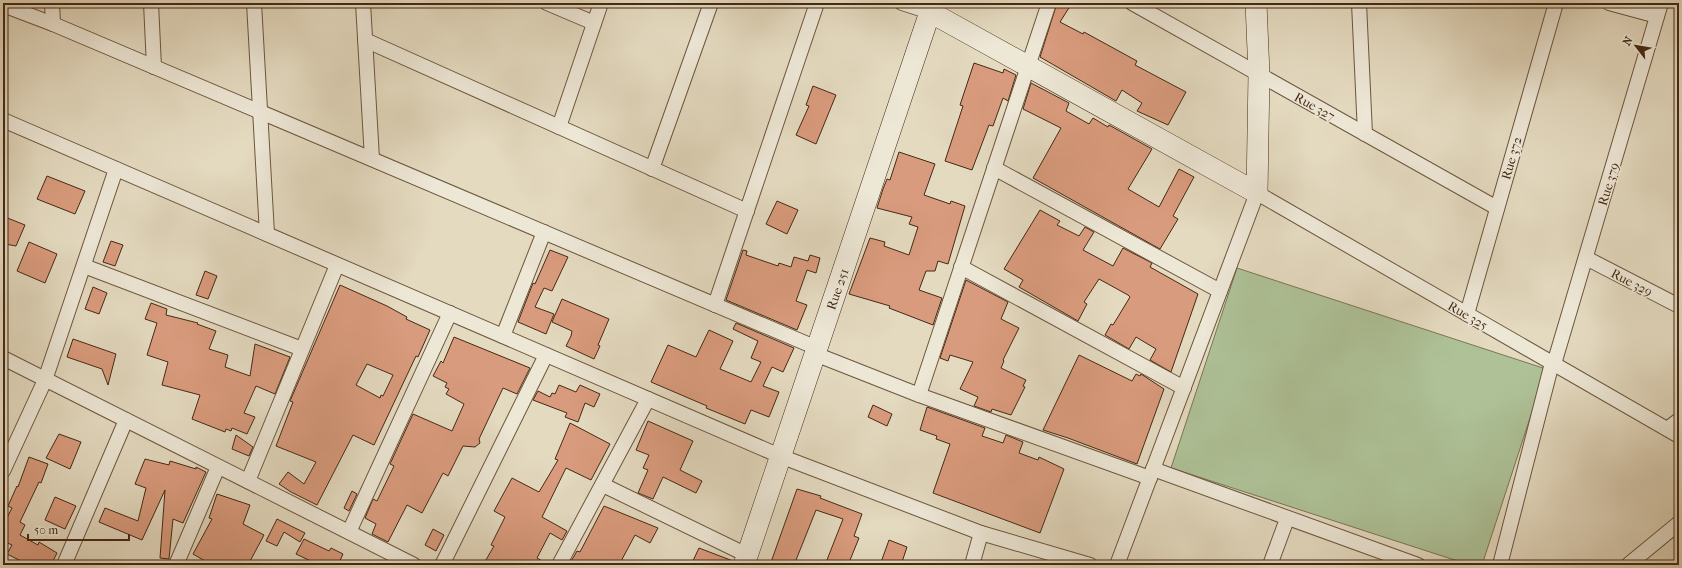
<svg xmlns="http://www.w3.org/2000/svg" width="1682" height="568" viewBox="0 0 1682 568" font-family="'IM FELL French Canon',serif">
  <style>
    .pitch { fill: #aec197; stroke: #7a7555 }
    .building { fill: #d99b7d; stroke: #452913; fill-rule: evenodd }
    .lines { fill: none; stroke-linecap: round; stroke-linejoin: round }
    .minor-casing { stroke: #6d553e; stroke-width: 16 }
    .secondary-casing { stroke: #452913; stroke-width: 22 }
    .minor { stroke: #ede7d6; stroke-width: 14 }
    .secondary { stroke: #ede7d6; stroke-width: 21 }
    .labels { text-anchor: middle; stroke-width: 3; stroke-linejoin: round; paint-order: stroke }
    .street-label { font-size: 13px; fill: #452913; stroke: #ede7d6 }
  </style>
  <rect width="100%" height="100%" fill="#e4dac0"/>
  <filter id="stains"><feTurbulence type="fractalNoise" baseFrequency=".005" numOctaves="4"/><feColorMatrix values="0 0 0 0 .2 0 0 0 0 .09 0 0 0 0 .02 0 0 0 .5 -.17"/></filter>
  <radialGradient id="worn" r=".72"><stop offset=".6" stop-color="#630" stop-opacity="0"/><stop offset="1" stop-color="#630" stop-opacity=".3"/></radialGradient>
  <!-- pitch -->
  <polygon class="pitch" points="1237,268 1546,369 1482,565 1470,565 1171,468"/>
  <!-- building -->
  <g class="building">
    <polygon points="1057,3 1072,3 1060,22 1083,34 1084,32 1137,61 1135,65 1186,92 1168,125 1137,111 1142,103 1122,90 1116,101 1040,57"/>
    <polygon points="974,63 1003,73 1004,69 1016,75 1008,101 1003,98 993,126 989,125 972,170 945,161 963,106 960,105"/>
    <polygon points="1031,83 1069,103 1066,111 1089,124 1093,118 1108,127 1109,125 1152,149 1128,189 1159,207 1179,169 1194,177 1173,216 1178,219 1160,249 1033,178 1061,128 1023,109"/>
    <polygon points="813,86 836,95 816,144 796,135 809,106 806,105"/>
    <polygon points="899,152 935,164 924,195 950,204 951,201 965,206 948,264 938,261 935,271 926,271 919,290 942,298 933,325 889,308 890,306 849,294 870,238 885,242 884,246 909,255 918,227 909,224 912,217 877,208 883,189 887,179 890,180"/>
    <polygon points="47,176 85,191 75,214 37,199"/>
    <polygon points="777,201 798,210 787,234 766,224"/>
    <polygon points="1040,210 1060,221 1057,225 1079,236 1085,227 1094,232 1083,250 1113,266 1123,248 1152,263 1150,267 1198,294 1171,372 1150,360 1156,349 1136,337 1129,349 1105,335 1111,324 1113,325 1130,297 1128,295 1099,279 1084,302 1087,304 1078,321 1019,287 1023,280 1004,269"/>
    <polygon points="5,217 25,225 16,246 5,244 7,234 3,233 3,223"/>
    <polygon points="111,241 123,245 115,266 103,262"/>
    <polygon points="29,242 57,254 45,283 17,271"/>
    <polygon points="550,250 568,257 552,291 544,288 535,307 554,314 546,334 518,322 533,283 535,284"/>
    <polygon points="743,250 747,251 746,255 778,266 779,263 791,267 794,257 808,261 810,255 820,258 816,273 807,270 796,301 807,305 797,330 726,300"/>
    <polygon points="205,271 217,276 208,299 196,295"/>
    <polygon points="966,280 1008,302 1001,319 1019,328 1003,360 1004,361 1001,368 1026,380 1023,386 1025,387 1011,415 992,409 991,412 974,406 978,397 960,389 973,362 950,355 948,361 940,358"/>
    <path d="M340,285L387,306L407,317L406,319L430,330L418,357L416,356L374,445L353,435L317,505L291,492L279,484L288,472L304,484L316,462L276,446L293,402L290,401ZM367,364L393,375L383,396L381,395L380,398L356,385Z"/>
    <polygon points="93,287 107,293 99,314 85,309"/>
    <polygon points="562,299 609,319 598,345 600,346 594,359 566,346 571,336 572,331 552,322"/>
    <polygon points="151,303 167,309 166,315 198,323 197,324 216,331 209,349 228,355 225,367 250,376 255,344 290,357 275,394 256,386 244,413 255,417 247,434 232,428 231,431 226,429 225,432 192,419 200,395 162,385 168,362 147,355 157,323 145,319"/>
    <polygon points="736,323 794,348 783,372 772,367 763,386 779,392 769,417 751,410 745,424 706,408 707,406 651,382 668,345 696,357 709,330 733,341 720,369 751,382 761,362 751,358 758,341 733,329"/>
    <polygon points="454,337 530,368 517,394 503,388 479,439 480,443 475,447 463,446 448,476 443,473 422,513 407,505 388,542 372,534 376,524 365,518 373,499 377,501 394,466 390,464 413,414 452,431 464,404 446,394 449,389 445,387 447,383 433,376 441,361 443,363"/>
    <polygon points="73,339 116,354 108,385 102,369 67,357"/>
    <polygon points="1079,355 1132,381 1136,374 1140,376 1141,374 1164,389 1137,464 1068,438 1043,430"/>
    <polygon points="559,385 576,392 580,385 600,394 594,407 585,403 578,422 565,417 567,413 533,400 538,391 550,397 552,393 555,394"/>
    <polygon points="873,405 892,414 887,426 868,417"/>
    <polygon points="927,407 985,428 982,436 1003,443 1006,435 1023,442 1019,453 1038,460 1039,457 1064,469 1040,533 933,493 950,444 936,439 937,436 920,430"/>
    <polygon points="648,421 693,441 680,470 702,481 696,493 663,477 653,499 638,493 648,470 643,468 649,455 636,450"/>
    <polygon points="570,423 610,444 591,480 566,468 542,517 567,531 562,540 550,533 537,558 549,565 483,565 494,546 491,545 505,517 494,511 512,478 539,492 558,460 555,459"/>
    <polygon points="59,434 81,442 70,469 46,458"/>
    <polygon points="236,435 253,447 249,456 232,449"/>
    <polygon points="29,457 48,464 41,483 39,482 20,522 25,525 20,535 38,545 39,542 57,553 51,565 29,565 7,554 12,545 3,541 3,525 12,508 8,506 17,486 18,487"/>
    <polygon points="145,459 169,465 170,461 196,469 196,467 206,472 183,523 173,519 169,559 160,558 165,490 142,540 99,522 105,508 138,521 146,488 135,484"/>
    <polygon points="797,489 821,496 820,498 862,514 854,536 859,538 848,565 825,565 843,519 816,510 794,565 770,565"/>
    <polygon points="352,491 357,494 349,511 344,508"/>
    <polygon points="217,494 250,505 243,524 264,535 248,565 212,565 193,554 212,519 209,518"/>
    <polygon points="55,497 76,506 65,529 45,520"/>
    <polygon points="604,506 658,528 650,543 635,535 619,565 569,565 577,551 580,552"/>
    <polygon points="277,519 305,533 300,542 284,532 277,546 266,541"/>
    <polygon points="433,529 444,535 436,551 425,545"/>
    <polygon points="304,539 329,551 331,548 343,554 338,565 319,565 296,554"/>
    <polygon points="889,540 907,547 901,565 880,565"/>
    <polygon points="699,548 733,561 732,565 691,565"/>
  </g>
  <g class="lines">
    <!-- minor casing -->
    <g class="minor-casing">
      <g id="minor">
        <polyline points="52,3 53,24"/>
        <polyline points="151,3 154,67"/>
        <polyline points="254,3 267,234"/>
        <polyline points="363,3 372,159"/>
        <polyline points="547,3 594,23"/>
        <polyline points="902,3 930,12 932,5"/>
        <polyline points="1132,3 1497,208"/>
        <polyline points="1359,3 1365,134"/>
        <polyline points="1609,3 1657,16"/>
        <polyline points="3,5 53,24 817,348"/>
        <polyline points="365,40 747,211"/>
        <polyline points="3,120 780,456 981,533 1090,565"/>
        <polyline points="559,127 601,3"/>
        <polyline points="994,168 1220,291"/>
        <polyline points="652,169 711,3"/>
        <polyline points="1586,258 1679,306"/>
        <polyline points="84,266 302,349"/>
        <polyline points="961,267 1184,388"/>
        <polyline points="715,305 817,3"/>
        <polyline points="1467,314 1556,3"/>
        <polyline points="503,336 544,232"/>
        <polyline points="815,354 919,395 1150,478"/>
        <polyline points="3,358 414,565"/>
        <polyline points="1554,364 1661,3"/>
        <polyline points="919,395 1049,3"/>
        <polyline points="1667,429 1679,420"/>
        <polyline points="1153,469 1418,565"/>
        <polyline points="3,471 45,380 116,169"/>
        <polyline points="248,481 337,265"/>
        <polyline points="603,485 747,555"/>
        <polyline points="349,532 450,313"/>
        <polyline points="64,565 126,420"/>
        <polyline points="176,565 218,467"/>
        <polyline points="442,565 546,355"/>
        <polyline points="559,565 648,399"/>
        <polyline points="972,565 981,533"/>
        <polyline points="1117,565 1257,193 1679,436"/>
        <polyline points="1270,565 1287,519"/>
        <polyline points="1500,565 1552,363"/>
        <polyline points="1628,565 1679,523"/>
      </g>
    </g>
    <!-- secondary casing -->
    <g class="secondary-casing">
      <polyline id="secondary" points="744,565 930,12 1257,193 1259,74 1256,3"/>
    </g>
    <!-- minor -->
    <use href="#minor" class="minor"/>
    <!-- secondary -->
    <use href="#secondary" class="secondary"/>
  </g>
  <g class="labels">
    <!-- street labels -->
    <g class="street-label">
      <text transform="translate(1315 106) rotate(29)" y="5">Rue 327</text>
      <text transform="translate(1511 158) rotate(-74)" y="5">Rue 372</text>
      <text transform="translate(1608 184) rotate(-73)" y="5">Rue 379</text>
      <text transform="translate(1632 282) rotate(27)" y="5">Rue 329</text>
      <text transform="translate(837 289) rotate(-71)" y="5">Rue 251</text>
      <text transform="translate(1468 315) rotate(30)" y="5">Rue 325</text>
    </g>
  </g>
  <!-- margin -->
  <rect width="1682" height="568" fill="none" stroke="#e4dac0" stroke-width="16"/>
  <rect x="4" y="4" width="1674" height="560" fill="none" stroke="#452913" stroke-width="2"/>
  <rect x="8" y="8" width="1666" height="552" fill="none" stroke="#452913"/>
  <!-- north arrow -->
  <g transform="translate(1636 46) rotate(301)" stroke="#ede7d6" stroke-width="3" paint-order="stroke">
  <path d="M0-3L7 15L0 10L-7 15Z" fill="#452913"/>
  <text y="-6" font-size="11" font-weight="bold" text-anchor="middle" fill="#452913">N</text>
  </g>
  <!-- scale -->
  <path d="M28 534v6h101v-6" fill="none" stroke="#452913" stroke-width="2"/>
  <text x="34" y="534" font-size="12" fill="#452913" stroke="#ede7d6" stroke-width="3" paint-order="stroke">50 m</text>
  <rect width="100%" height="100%" filter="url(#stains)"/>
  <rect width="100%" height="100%" fill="url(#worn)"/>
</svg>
